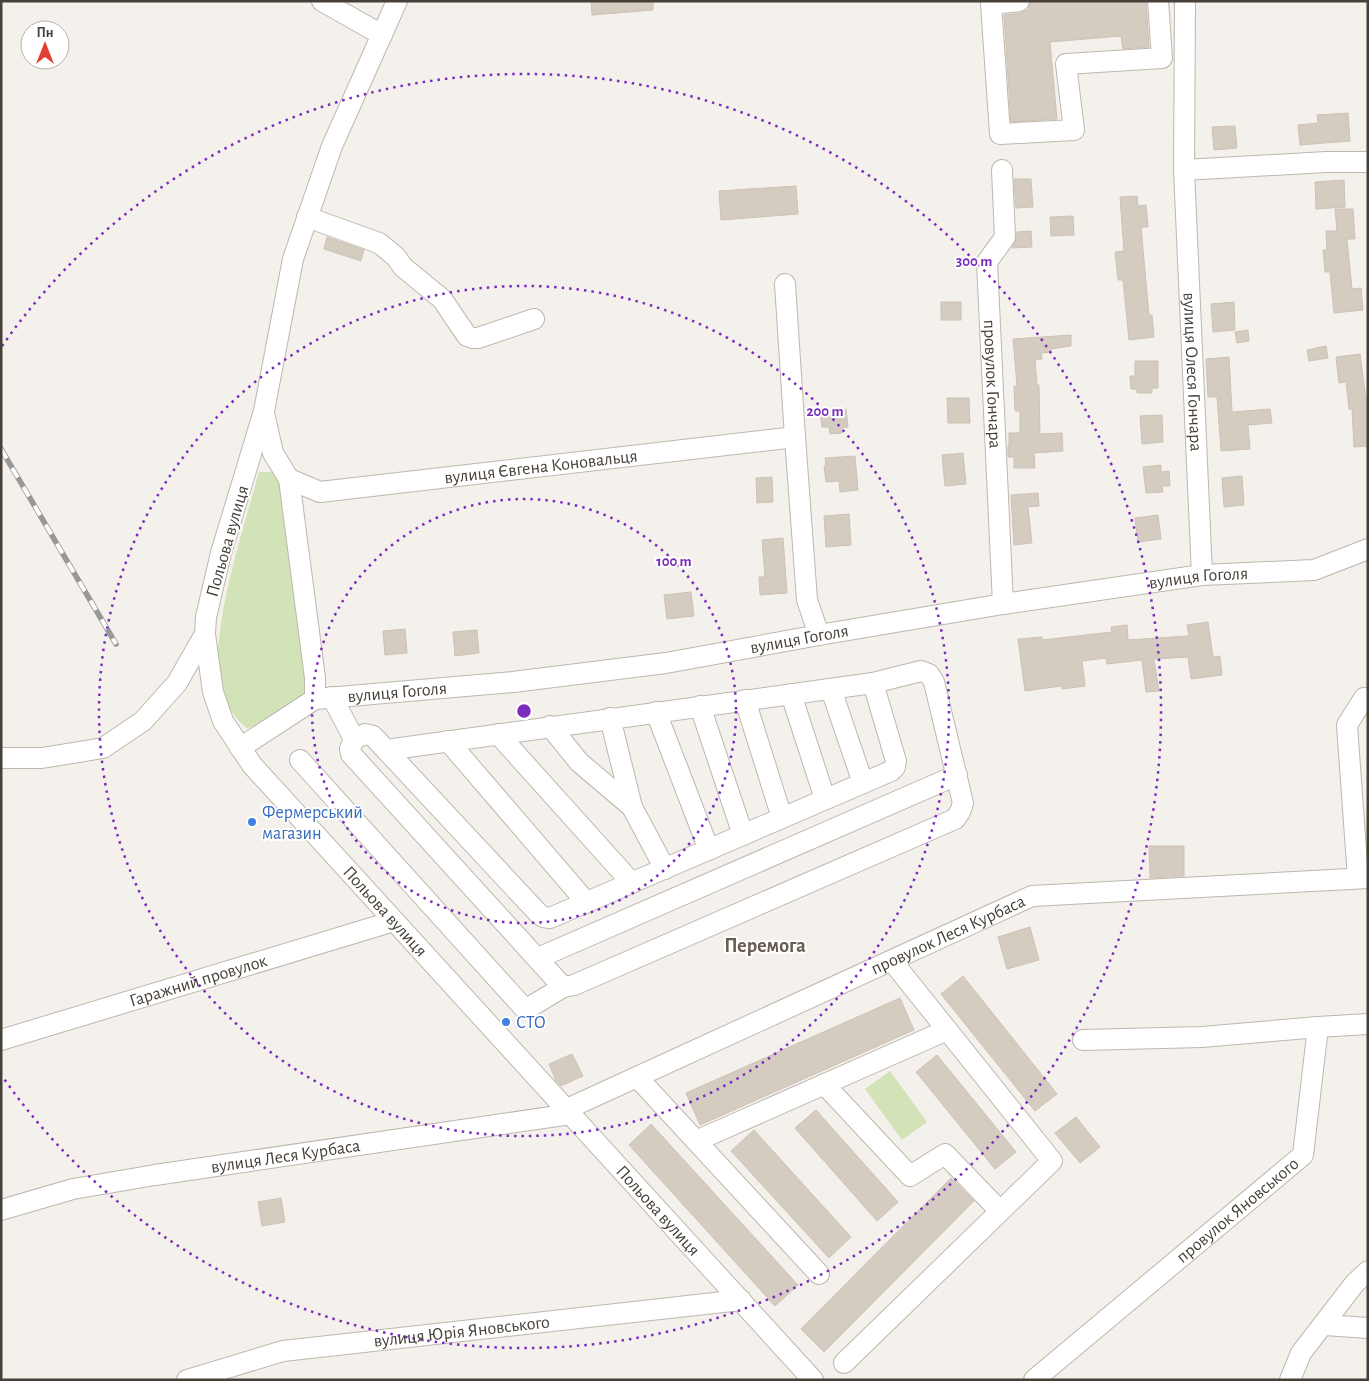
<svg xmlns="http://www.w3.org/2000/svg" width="1369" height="1381" viewBox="0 0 1369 1381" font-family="'Alegreya Sans',sans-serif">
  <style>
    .green { fill: #d3e3b8 }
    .building { fill: #d4cbc1; stroke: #cec2b5 }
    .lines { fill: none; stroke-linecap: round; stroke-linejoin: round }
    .minor-casing { stroke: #beb7ae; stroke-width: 22 }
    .minor { stroke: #fff; stroke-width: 20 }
    .rail-casing { stroke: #989898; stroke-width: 5.5 }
    .rail { stroke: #fff; stroke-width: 4; stroke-dasharray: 11; stroke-linecap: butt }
    .ring { fill: none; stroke: #7b2cbf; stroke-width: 2.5; stroke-dasharray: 2.5 5 }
    .shop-dot { fill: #3f7fe0; stroke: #fff; stroke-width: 2 }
    .labels { text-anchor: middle; stroke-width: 4; stroke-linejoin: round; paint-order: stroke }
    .street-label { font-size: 18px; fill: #474039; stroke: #fff }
    .shop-label { font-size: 18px; fill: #366cbe; stroke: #fff; text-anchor: start }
    .quarter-label { font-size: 20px; font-weight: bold; fill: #695d52; stroke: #fff }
    .centre { fill: #7b2cbf; stroke: #fff; stroke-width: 2.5 }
    .ring-label { font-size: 15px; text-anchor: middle; font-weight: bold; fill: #7b2cbf; stroke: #fff; stroke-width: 4; stroke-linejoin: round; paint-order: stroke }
  </style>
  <rect width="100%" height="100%" fill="#f4f0eb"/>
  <!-- green -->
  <g class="green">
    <path d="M259,472H278L307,690L305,699L265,724L247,728C231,716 221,697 218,676C216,659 219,641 221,623C229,572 245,522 259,472Z"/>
    <polygon points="890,1071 927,1122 902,1140 865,1089"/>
  </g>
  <!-- building -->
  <g class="building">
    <polygon points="591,1 653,1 653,10 592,15"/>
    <polygon points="1031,1 1146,1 1149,47 1123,49 1121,36 1050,42 1057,119 1011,122 1004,15 1020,13 1028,10"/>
    <polygon points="1348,113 1350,141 1300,145 1298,125 1318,123 1317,115"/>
    <polygon points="1235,126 1237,148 1214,150 1212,127"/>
    <polygon points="1014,179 1031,179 1033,207 1016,208"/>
    <polygon points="1344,180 1345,207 1316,209 1315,182"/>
    <polygon points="796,186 798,214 721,220 719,191"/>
    <polygon points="1137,196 1138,206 1146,205 1148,227 1141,227 1149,315 1152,315 1154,337 1129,340 1123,280 1118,280 1115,252 1124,251 1120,197"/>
    <polygon points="1335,209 1353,209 1355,239 1347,239 1352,289 1361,288 1363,310 1334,313 1330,272 1325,272 1323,250 1327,250 1326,231 1337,231"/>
    <polygon points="1073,216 1074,235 1051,236 1050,217"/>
    <polygon points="1031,231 1032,247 1012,248 1015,243 1017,232"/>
    <polygon points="327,237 364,250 361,261 324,249"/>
    <rect x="941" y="302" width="20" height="18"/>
    <polygon points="1234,302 1235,330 1213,332 1211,304"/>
    <polygon points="1248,330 1249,341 1237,343 1235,332"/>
    <polygon points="1071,335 1071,346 1051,349 1051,352 1041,353 1042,359 1035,360 1037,385 1039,385 1040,434 1062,433 1063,451 1034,453 1035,468 1014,468 1014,457 1008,457 1008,446 1009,446 1009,433 1020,433 1020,411 1015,411 1014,386 1017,386 1013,339"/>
    <polygon points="1326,346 1328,358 1309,361 1307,350"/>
    <polygon points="1360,354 1366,400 1368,400 1368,446 1354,447 1352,409 1349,409 1346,382 1339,383 1336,357"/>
    <polygon points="1229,357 1232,412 1270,409 1272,423 1248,425 1250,449 1221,451 1217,397 1208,397 1206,359"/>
    <polygon points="1135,361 1158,361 1158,388 1152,388 1152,393 1137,393 1136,389 1131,389 1130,376 1135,376"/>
    <polygon points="947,398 969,398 970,423 948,423"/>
    <polygon points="846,409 848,427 841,428 842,433 830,434 829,427 822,427 820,412"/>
    <polygon points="1162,415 1163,442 1142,444 1140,416"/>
    <polygon points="963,453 966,484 945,486 942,455"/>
    <polygon points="855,456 858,490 840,492 839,481 826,482 824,466 826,465 825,458"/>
    <polygon points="1161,465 1161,472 1169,471 1170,486 1162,486 1163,492 1146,493 1143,467"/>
    <polygon points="1242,476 1244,505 1224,507 1222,478"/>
    <polygon points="772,477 773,502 757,503 756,478"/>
    <polygon points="1038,493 1039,506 1028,507 1032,543 1014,545 1011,495"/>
    <polygon points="849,514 851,545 826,547 824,516"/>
    <polygon points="1158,515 1161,539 1138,542 1135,518"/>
    <polygon points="783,538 787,593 760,595 759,577 765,577 762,540"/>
    <polygon points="691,592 694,616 667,619 664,595"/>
    <polygon points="1208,622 1213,657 1220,656 1222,675 1191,679 1188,657 1154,659 1159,691 1146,692 1142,660 1107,664 1106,658 1082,661 1085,686 1062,689 1061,686 1025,691 1018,639 1042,637 1042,640 1112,632 1111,627 1127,625 1128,640 1189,636 1187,625"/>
    <polygon points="405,629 407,653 385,655 383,631"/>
    <polygon points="477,630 479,653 455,656 453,632"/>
    <polygon points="1149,846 1184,846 1184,876 1150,878"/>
    <polygon points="1030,927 1039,960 1007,969 998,937"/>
    <polygon points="963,976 1057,1094 1035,1111 941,994"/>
    <polygon points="900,998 914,1030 700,1125 686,1093"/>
    <polygon points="572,1054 583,1076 561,1086 556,1081 549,1064"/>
    <polygon points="937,1055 1016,1152 995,1169 916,1072"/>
    <polygon points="816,1110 898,1202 877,1221 795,1128"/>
    <polygon points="1076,1117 1100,1147 1080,1163 1055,1133"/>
    <polygon points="651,1124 798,1285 775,1306 629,1145"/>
    <polygon points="754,1130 851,1237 829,1258 731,1151"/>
    <polygon points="951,1178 974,1201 824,1352 801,1329"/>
    <polygon points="281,1198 285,1222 262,1226 258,1202"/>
  </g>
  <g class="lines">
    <!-- minor casing -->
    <g class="minor-casing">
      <g id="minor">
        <polyline points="322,1 382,35"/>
        <path id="s1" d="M397,1L332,146L293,259L264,411L221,553L206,617L205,634L213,692L223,721L252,765L813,1380"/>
        <polyline points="1019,1 991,4 1000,134 1074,130 1066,64 1162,58 1158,1"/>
        <path id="s2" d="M1185,1L1184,170L1202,575"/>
        <path id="s3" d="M1002,170L1005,237L987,262L1003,604"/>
        <polyline points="1184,170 1326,162 1368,162"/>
        <polyline points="307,217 379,243 396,257 403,267 442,299 467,336 473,338 478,338 534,319"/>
        <polyline points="785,284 795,437 807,600 819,635"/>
        <polyline points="264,413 273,453 289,479 315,678 315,699"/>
        <path id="s4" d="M289,479L320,492L795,437"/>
        <polyline points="831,689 863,783"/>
        <polyline points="791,694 825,799"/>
        <polyline points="332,697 354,739 365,734 373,736 538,913 543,917 550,918 891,771 895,767 896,761 873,683"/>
        <polyline points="745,700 782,818"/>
        <polyline points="700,706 743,835"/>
        <polyline points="656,712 709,850"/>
        <polyline points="610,718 632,807 665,869"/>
        <polyline points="550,726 579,762 632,807"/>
        <polyline points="498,734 632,883"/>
        <polyline points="354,739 350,749 351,754 563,987 574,985 955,819 960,812 963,803 934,682 929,674 921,671 873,683 386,750"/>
        <polyline points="448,741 587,903"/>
        <path id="s5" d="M240,748L315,699L513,682L666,663L819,635L1003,604L1202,575L1314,570L1368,549"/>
        <polyline points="1,758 42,758 103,748 143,721 177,683 205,634"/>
        <polyline points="300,760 523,1007 530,1007 563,987"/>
        <polyline points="1358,878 1347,725 1364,698 1368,698"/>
        <polyline points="538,958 957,775"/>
        <path id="s6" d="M1,1040L394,921"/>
        <polyline points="1083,1040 1202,1037 1318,1027"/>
        <polyline points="637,1077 819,1274"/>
        <polyline points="824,1084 910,1176 945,1154 1000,1211"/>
        <path id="s7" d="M567,1109L1032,896L1368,878"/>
        <polyline points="696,1141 947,1030"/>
        <path id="s8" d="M1,1210L73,1189L155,1175L571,1114"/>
        <polyline points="1325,1325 1368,1328"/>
        <polyline points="844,1363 1052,1161 892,961"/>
        <path id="s9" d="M187,1380L283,1351L741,1300"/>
        <path id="s10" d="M1034,1380L1303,1155L1318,1027L1368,1024"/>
        <polyline points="1290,1380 1301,1353 1355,1283 1368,1271"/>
      </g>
    </g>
    <!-- minor -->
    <use href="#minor" class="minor"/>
    <!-- rail casing -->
    <g class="rail-casing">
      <polyline id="rail" points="1,449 116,644"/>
    </g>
    <!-- rail -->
    <use href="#rail" class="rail"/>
  </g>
  <!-- distance rings -->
  <g class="ring">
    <circle cx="524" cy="711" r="212"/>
    <circle cx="524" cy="711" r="425"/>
    <path d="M2 346A637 637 0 1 1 2 1076"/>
  </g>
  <!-- markers -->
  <g class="shop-dot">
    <circle cx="252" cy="822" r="5"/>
    <circle cx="506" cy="1022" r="5"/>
  </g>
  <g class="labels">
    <!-- street labels -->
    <g class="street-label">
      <text dy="6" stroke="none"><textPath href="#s2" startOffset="371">вулиця Олеся Гончара</textPath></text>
      <text dy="6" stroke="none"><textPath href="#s3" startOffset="220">провулок Гончара</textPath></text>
      <text dy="6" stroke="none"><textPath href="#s4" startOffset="256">вулиця Євгена Коновальця</textPath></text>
      <text transform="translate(227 541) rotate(-74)" y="6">Польова вулиця</text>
      <text dy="6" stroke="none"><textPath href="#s5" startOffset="982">вулиця Гоголя</textPath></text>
      <text dy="6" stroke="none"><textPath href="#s5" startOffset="578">вулиця Гоголя</textPath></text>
      <text dy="6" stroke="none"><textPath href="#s5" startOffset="172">вулиця Гоголя</textPath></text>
      <text dy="6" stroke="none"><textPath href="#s1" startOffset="1004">Польова вулиця</textPath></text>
      <text dy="6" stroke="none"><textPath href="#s7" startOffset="419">провулок Леся Курбаса</textPath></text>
      <text dy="6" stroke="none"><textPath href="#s6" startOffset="206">Гаражний провулок</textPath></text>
      <text dy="6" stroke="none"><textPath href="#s8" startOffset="290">вулиця Леся Курбаса</textPath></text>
      <text dy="6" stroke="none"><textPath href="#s1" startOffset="1409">Польова вулиця</textPath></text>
      <text dy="6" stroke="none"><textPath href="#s10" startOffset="265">провулок Яновського</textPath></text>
      <text dy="6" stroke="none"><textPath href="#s9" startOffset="280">вулиця Юрія Яновського</textPath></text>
    </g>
    <!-- shop labels -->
    <g class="shop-label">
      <text x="262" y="818">Фермерський<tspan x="262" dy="21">магазин</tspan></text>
      <text x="516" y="1028">СТО</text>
    </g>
    <!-- quarter labels -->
    <g class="quarter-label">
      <text x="765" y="952">Перемога</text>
    </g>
  </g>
  <circle cx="524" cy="711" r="8" class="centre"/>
  <g class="ring-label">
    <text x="974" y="266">300 m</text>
    <text x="825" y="416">200 m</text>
    <text x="674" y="566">100 m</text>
  </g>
  <!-- border -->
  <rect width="1369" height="1381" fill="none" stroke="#474039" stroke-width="5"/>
  <!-- north arrow -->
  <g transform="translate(45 45)"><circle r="24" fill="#ffffff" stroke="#b5b3b0"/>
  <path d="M0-4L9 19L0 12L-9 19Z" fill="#e33e32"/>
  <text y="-8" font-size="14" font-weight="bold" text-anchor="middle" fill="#474039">Пн</text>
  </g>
</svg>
